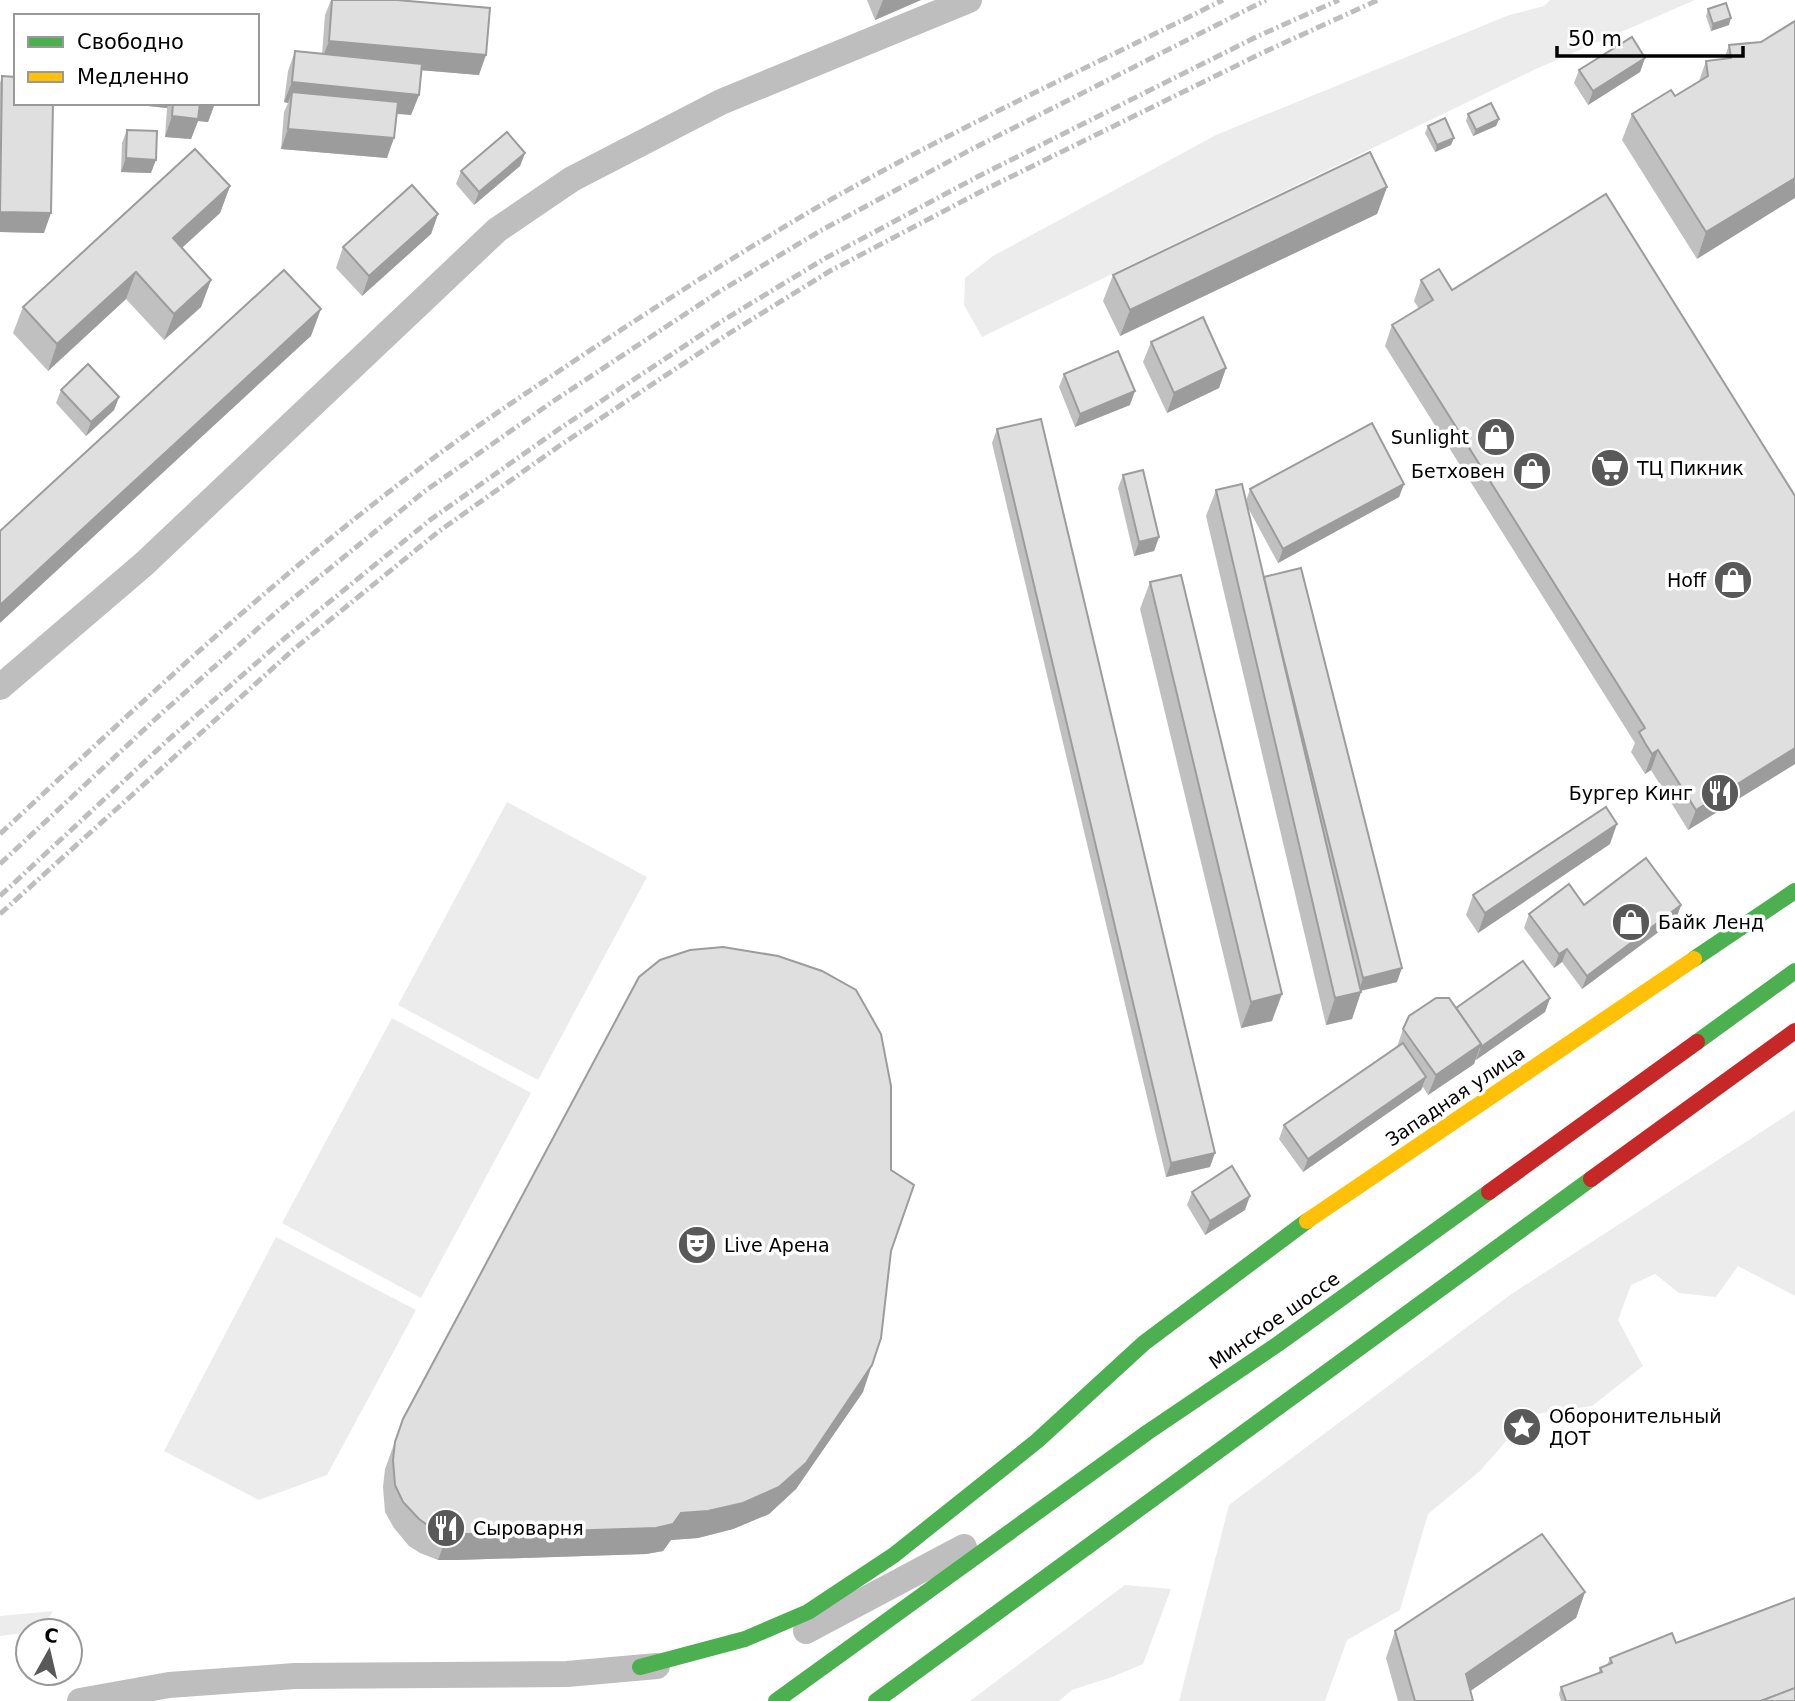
<svg xmlns="http://www.w3.org/2000/svg" width="1795" height="1701" viewBox="0 0 1795 1701" font-family="'DejaVu Sans',sans-serif">
  <style>
    .green { fill: #ececec }
    .lines { fill: none; stroke-linecap: round; stroke-linejoin: round }
    .street { stroke: #bebebe; stroke-width: 26 }
    .fast { stroke: #4caf50; stroke-width: 16 }
    .slow { stroke: #ffc107; stroke-width: 16 }
    .jam { stroke: #c62828; stroke-width: 16 }
    .rail { stroke: #bebebe; stroke-width: 5; stroke-dasharray: 10 3.5 2 3.5; stroke-linecap: butt }
    .wall { fill: #c0c0c0 }
    .shaded-wall { fill: #9c9c9c }
    .building { fill: #dfdfdf; stroke: #9c9c9c; stroke-width: 2 }
    .labels { text-anchor: middle; stroke-width: 7; stroke-linejoin: round; paint-order: stroke }
    .poi-label { font-size: 19px; fill: #000; stroke: #fff; text-anchor: start }
    .street-label { font-size: 19px; fill: #000; stroke: #fff }
  </style>
  <rect width="100%" height="100%" fill="#fff"/>
  <!-- green -->
  <g class="green">
    <polygon points="1550,0 1695,0 1538,68 982,337 964,305 965,278 993,256 1216,135 1509,15 1544,6"/>
    <polygon points="507,802 647,877 538,1080 398,1005"/>
    <polygon points="392,1018 531,1093 421,1298 282,1223"/>
    <polygon points="1795,1110 1795,1296 1738,1266 1716,1297 1679,1293 1655,1274 1631,1285 1618,1320 1643,1366 1592,1406 1529,1415 1480,1471 1428,1514 1400,1610 1347,1640 1325,1701 1179,1701 1229,1505 1510,1295"/>
    <polygon points="276,1237 416,1310 327,1475 259,1500 164,1451"/>
    <polygon points="1125,1585 1171,1589 1143,1664 1112,1677 1072,1690 1059,1701 970,1701"/>
    <polygon points="53,1611 41,1631 0,1636 0,1616"/>
  </g>
  <g class="lines">
    <!-- street -->
    <g class="street">
      <polyline points="0,687 144,564 497,230 572,179 721,102 969,0"/>
      <polyline points="806,1631 964,1547"/>
      <polyline points="80,1701 169,1685 295,1676 567,1674 657,1666"/>
    </g>
    <!-- fast -->
    <g class="fast">
      <polyline points="1694,959 1795,891"/>
      <polyline points="1697,1042 1795,971"/>
      <polyline points="640,1667 745,1639 808,1612 894,1555 1037,1441 1144,1343 1307,1221"/>
      <polyline points="776,1701 1148,1432 1278,1344 1489,1192"/>
      <polyline points="876,1701 1591,1179"/>
    </g>
    <!-- slow -->
    <polyline class="slow" points="1307,1221 1694,959"/>
    <!-- jam -->
    <g class="jam">
      <polyline points="1591,1179 1795,1031"/>
      <polyline points="1489,1192 1697,1042"/>
    </g>
    <!-- rail -->
    <g class="rail">
      <path d="M0,834C133,710 266,585 411,475C472,428 537,386 601,343C668,299 735,256 804,215C939,136 1083,70 1223,0"/>
      <polyline points="0,864 163,712 280,609 425,491 555,400 717,293 820,231 972,149 1266,0"/>
      <polyline points="0,896 168,740 285,638 430,520 559,429 722,321 824,259 977,177 1256,37 1339,0"/>
      <polyline points="0,914 293,650 438,532 562,444 725,336 830,271 982,191 1262,53 1378,0"/>
    </g>
  </g>
  <!-- wall -->
  <g class="wall">
    <polygon points="331,0 397,0 479,75 421,70 419,95 411,115 397,114 387,158 281,149 284,112 288,103 284,102 288,71 295,51 322,54 325,15"/>
    <polygon points="867,0 921,0 875,20"/>
    <polygon points="1708,9 1729,25 1711,31 1706,16"/>
    <polygon points="1795,21 1697,259 1622,140 1632,114 1675,96 1699,81 1706,61 1724,59 1729,45 1761,42"/>
    <polygon points="1645,58 1640,72 1588,105 1574,83 1579,70"/>
    <polygon points="2,76 44,233 0,232 0,83"/>
    <polygon points="148,103 215,103 208,122 198,121 191,139 165,137 167,108 148,106"/>
    <polygon points="1468,114 1499,119 1496,126 1473,136 1466,121"/>
    <polygon points="1428,126 1451,145 1435,152 1425,133"/>
    <polygon points="127,130 151,173 121,172 122,143"/>
    <polygon points="525,153 520,166 474,205 456,184 461,171"/>
    <polygon points="230,186 220,213 182,248 211,280 201,307 164,340 126,299 48,371 13,333 23,307"/>
    <polygon points="1387,187 1377,214 1120,336 1103,301 1113,275"/>
    <polygon points="438,214 431,234 362,296 336,268 343,247"/>
    <polygon points="1421,280 1452,290 1795,764 1688,830 1651,770 1645,774 1631,752 1635,743 1385,346 1392,325 1419,309 1414,301"/>
    <polygon points="1151,342 1226,368 1219,388 1167,413 1143,362"/>
    <polygon points="1064,374 1130,405 1075,427 1059,387"/>
    <polygon points="61,390 119,397 114,410 86,436 56,403"/>
    <polygon points="997,429 1210,1167 1166,1177 992,443"/>
    <polygon points="1123,475 1159,537 1154,551 1134,556 1118,488"/>
    <polygon points="1404,484 1399,497 1278,563 1247,506 1264,577 1397,982 1361,991 1361,992 1352,1019 1326,1025 1206,516 1216,490 1246,501 1250,489"/>
    <polygon points="1150,582 1272,1021 1241,1028 1140,609"/>
    <polygon points="1610,844 1478,933 1466,915 1473,895"/>
    <polygon points="1584,905 1681,905 1676,919 1582,989 1562,962 1554,968 1524,928 1529,914"/>
    <polygon points="1550,998 1545,1012 1475,1060 1474,1064 1428,1095 1423,1087 1421,1090 1303,1172 1279,1139 1284,1125 1397,1047 1403,1029 1456,1008"/>
    <polygon points="1192,1192 1245,1210 1205,1235 1187,1205"/>
    <polygon points="891,1251 863,1392 796,1489 769,1514 733,1529 698,1538 671,1540 663,1551 646,1554 457,1560 438,1560 420,1553 409,1546 394,1528 385,1512 383,1487 385,1469 403,1419"/>
    <polygon points="1585,1592 1576,1618 1470,1691 1473,1701 1398,1701 1386,1658 1395,1631"/>
    <polygon points="1676,1643 1795,1701 1561,1701 1559,1694 1561,1687 1598,1674 1600,1668 1607,1665 1610,1658"/>
  </g>
  <!-- shaded-wall -->
  <g class="shaded-wall">
    <polygon points="883,0 921,0 875,20"/>
    <polygon points="1731,18 1729,25 1711,31 1713,24"/>
    <polygon points="329,41 486,55 479,75 321,62"/>
    <polygon points="1645,58 1640,72 1588,105 1593,91"/>
    <polygon points="292,82 419,95 411,115 291,103 292,92 288,103 284,102"/>
    <polygon points="149,103 169,103 167,108 148,106"/>
    <polygon points="199,103 215,103 208,122 198,121 191,139 165,137 172,116"/>
    <polygon points="1499,119 1496,126 1473,136 1476,130"/>
    <polygon points="288,129 394,138 387,158 281,149"/>
    <polygon points="1454,138 1451,145 1435,152 1437,145"/>
    <polygon points="525,153 520,166 474,205 479,192"/>
    <polygon points="126,158 156,160 151,173 121,172"/>
    <polygon points="1795,178 1795,198 1697,259 1706,232"/>
    <polygon points="230,186 220,213 163,265 173,238"/>
    <polygon points="1387,187 1377,214 1120,336 1130,310"/>
    <polygon points="0,212 51,213 44,233 0,232"/>
    <polygon points="438,214 431,234 362,296 369,276"/>
    <polygon points="136,272 126,299 48,371 57,344"/>
    <polygon points="211,280 201,307 164,340 174,314"/>
    <polygon points="321,309 311,336 0,623 0,605"/>
    <polygon points="1226,368 1219,388 1167,413 1174,393"/>
    <polygon points="1135,391 1130,405 1075,427 1080,414"/>
    <polygon points="119,397 114,410 86,436 91,422"/>
    <polygon points="1404,484 1399,497 1278,563 1283,549"/>
    <polygon points="1159,537 1154,551 1134,556 1139,542"/>
    <polygon points="1795,748 1795,764 1688,830 1696,810"/>
    <polygon points="1658,750 1651,770 1645,774 1652,754"/>
    <polygon points="1617,824 1610,844 1478,933 1485,913"/>
    <polygon points="1681,905 1676,919 1582,989 1587,976"/>
    <polygon points="1567,949 1562,962 1554,968 1559,954"/>
    <polygon points="1402,968 1397,982 1359,991 1363,978"/>
    <polygon points="1361,992 1352,1019 1326,1025 1335,998"/>
    <polygon points="1282,994 1272,1021 1241,1028 1251,1002"/>
    <polygon points="1550,998 1545,1012 1476,1060 1481,1047"/>
    <polygon points="1481,1044 1474,1064 1428,1095 1436,1075"/>
    <polygon points="1426,1077 1421,1090 1303,1172 1308,1159"/>
    <polygon points="1215,1153 1210,1167 1166,1177 1171,1163"/>
    <polygon points="1250,1196 1245,1210 1205,1235 1210,1221"/>
    <polygon points="872,1365 863,1392 796,1489 769,1514 733,1529 698,1538 671,1540 663,1551 646,1554 457,1560 438,1560 448,1533 681,1513"/>
    <polygon points="1585,1592 1576,1618 1456,1701 1466,1674"/>
  </g>
  <!-- building -->
  <g class="building">
    <polygon points="332,0 397,0 490,8 486,55 329,41"/>
    <polygon points="1726,3 1731,18 1713,24 1708,9"/>
    <polygon points="1795,21 1795,178 1706,232 1632,114 1671,90 1675,96 1708,76 1706,61 1731,58 1729,45 1761,42"/>
    <polygon points="1632,37 1645,58 1593,91 1579,70"/>
    <polygon points="295,51 422,64 419,95 292,82"/>
    <polygon points="2,76 16,77 16,103 53,103 51,213 0,212"/>
    <polygon points="292,92 398,102 394,138 288,129"/>
    <polygon points="173,103 200,103 198,119 172,116"/>
    <polygon points="1491,103 1499,119 1476,130 1468,114"/>
    <polygon points="1445,118 1454,138 1437,145 1428,126"/>
    <polygon points="127,130 157,131 156,160 126,158"/>
    <polygon points="507,132 525,153 479,192 461,171"/>
    <polygon points="195,149 230,186 173,238 211,280 174,314 136,272 57,344 23,307"/>
    <polygon points="1370,152 1387,187 1130,310 1113,275"/>
    <polygon points="412,185 438,214 369,276 343,247"/>
    <polygon points="1606,194 1795,496 1795,748 1696,810 1658,750 1652,754 1645,743 1639,732 1645,728 1392,325 1433,300 1421,280 1439,269 1452,290"/>
    <polygon points="284,270 321,309 0,605 0,531"/>
    <polygon points="1203,317 1226,368 1174,393 1151,342"/>
    <polygon points="1118,351 1135,391 1080,414 1064,374"/>
    <polygon points="88,364 119,397 91,422 61,390"/>
    <polygon points="1041,419 1215,1153 1171,1163 997,429"/>
    <polygon points="1372,423 1404,484 1283,549 1250,489"/>
    <polygon points="1143,470 1159,537 1139,542 1123,475"/>
    <polygon points="1242,484 1361,992 1335,998 1216,490"/>
    <polygon points="1301,568 1402,968 1363,978 1282,653 1264,577"/>
    <polygon points="1181,575 1282,994 1251,1002 1150,582"/>
    <polygon points="1606,807 1617,824 1485,913 1473,895"/>
    <polygon points="1646,858 1681,905 1587,976 1567,949 1559,954 1529,914 1569,884 1584,905"/>
    <polygon points="723,947 778,956 822,971 856,990 881,1034 891,1086 891,1170 914,1185 891,1251 881,1338 872,1365 806,1463 779,1487 743,1503 708,1511 681,1513 673,1524 656,1528 467,1534 448,1533 430,1527 419,1519 403,1502 395,1485 393,1460 395,1442 403,1419 639,977 660,960 690,950"/>
    <polygon points="1523,961 1550,998 1481,1047 1481,1044 1456,1008"/>
    <polygon points="1436,998 1449,998 1481,1044 1436,1075 1403,1029 1409,1016"/>
    <polygon points="1403,1043 1426,1077 1308,1159 1284,1125"/>
    <polygon points="1232,1166 1250,1196 1210,1221 1192,1192"/>
    <polygon points="1542,1534 1585,1592 1466,1674 1473,1701 1415,1701 1395,1631"/>
    <polygon points="1795,1598 1795,1688 1761,1701 1566,1701 1561,1687 1602,1672 1600,1668 1612,1663 1610,1658 1672,1633 1676,1643"/>
    <polygon points="1795,1688 1795,1701 1761,1701"/>
  </g>
  <!-- icons -->
  <defs>
    <g id="shop-disc" transform="scale(2.0125)"><circle r="9.5" fill="#595959" stroke="#fff"/><path d="M-5-2.5h2.3a2.7 3.5 0 0 1 5.4 0H5L5.5 6h-11ZM-1.5-2.5h3a1.5 2.3 0 0 0-3 0Z" fill="#fff"/></g>
    <g id="supermarket-disc" transform="scale(2.0125)"><circle r="9.5" fill="#595959" stroke="#fff"/><path d="M-6-5.5h2.5l.6 2H6L4.5 2H-2.5L-4.4-4H-6ZM-1.5 3.2a1.3 1.3 0 1 0 .1 0ZM3 3.2a1.3 1.3 0 1 0 .1 0Z" fill="#fff"/></g>
    <g id="restaurant-disc" transform="scale(2.0125)"><circle r="9.5" fill="#595959" stroke="#fff"/><path d="M-5-6h1v4h1v-4h1v4h1v-4h1v5L-1.5 .5V6h-2V.5L-5-1ZM5-6V6H3V1.5H1.5Q1.5-4 5-6Z" fill="#fff"/></g>
    <g id="theatre-disc" transform="scale(2.0125)"><circle r="9.5" fill="#595959" stroke="#fff"/><path d="M-5-5.5Q0-4 5-5.5V0Q5 5 0 6Q-5 5-5 0ZM-3.3-2.5H-1v1.5H-3.3ZM1-2.5H3.3v1.5H1ZM-2.8 1Q0 5.5 2.8 1Z" fill="#fff"/></g>
    <g id="sight-disc" transform="scale(2.0125)"><circle r="9.5" fill="#595959" stroke="#fff"/><path d="M0-6L1.8-2.2L6-1.7L2.9 1.2L3.7 5.4L0 3.3L-3.7 5.4L-2.9 1.2L-6-1.7L-1.8-2.2Z" fill="#fff"/></g>
  </defs>
  <g fill-rule="evenodd">
    <use href="#shop-disc" x="1496" y="437"/>
    <use href="#supermarket-disc" x="1610" y="468"/>
    <use href="#shop-disc" x="1532" y="471"/>
    <use href="#shop-disc" x="1733" y="580"/>
    <use href="#restaurant-disc" x="1720" y="793"/>
    <use href="#shop-disc" x="1631" y="922"/>
    <use href="#theatre-disc" x="697" y="1245"/>
    <use href="#sight-disc" x="1522" y="1427"/>
    <use href="#restaurant-disc" x="446" y="1528"/>
  </g>
  <g class="labels">
    <!-- poi labels -->
    <g class="poi-label">
      <text x="1469" y="444" text-anchor="end">Sunlight</text>
      <text x="1637" y="475">ТЦ Пикник</text>
      <text x="1505" y="478" text-anchor="end">Бетховен</text>
      <text x="1706" y="587" text-anchor="end">Hoff</text>
      <text x="1693" y="800" text-anchor="end">Бургер Кинг</text>
      <text x="1658" y="929">Байк Ленд</text>
      <text x="724" y="1252">Live Арена</text>
      <text x="1549" y="1423">Оборонительный<tspan x="1549" dy="22">ДОТ</tspan></text>
      <text x="473" y="1535">Сыроварня</text>
    </g>
    <!-- street labels -->
    <g class="street-label">
      <text transform="translate(1455 1096) rotate(-34)" y="7">Западная улица</text>
      <text transform="translate(1274 1320) rotate(-35)" y="7">Минское шоссе</text>
    </g>
  </g>
  <!-- legend -->
  <rect x="14" y="14" width="245" height="91" fill="#ffffff" stroke="#999999" stroke-width="2"/>
  <rect x="28" y="37" width="35" height="10" fill="#4caf50" stroke="#999999" stroke-width="2"/>
  <text x="77" y="49" font-size="21" fill="#000000">Свободно</text>
  <rect x="28" y="72" width="35" height="10" fill="#ffc107" stroke="#999999" stroke-width="2"/>
  <text x="77" y="84" font-size="21" fill="#000000">Медленно</text>
  <!-- north arrow -->
  <g transform="translate(49 1652) rotate(8)"><circle r="33" fill="#ffffff" stroke="#999999" stroke-width="2"/>
  <path d="M0-5L12 26L0 18L-12 26Z" fill="#595959"/>
  <text y="-10" font-size="19" font-weight="bold" text-anchor="middle" fill="#000000">С</text>
  </g>
  <!-- scale -->
  <path d="M1557 46v10h186v-10" fill="none" stroke="#000000" stroke-width="3.5"/>
  <text x="1568" y="46" font-size="21" fill="#000000" stroke="#ffffff" stroke-width="5" paint-order="stroke">50 m</text>
</svg>
